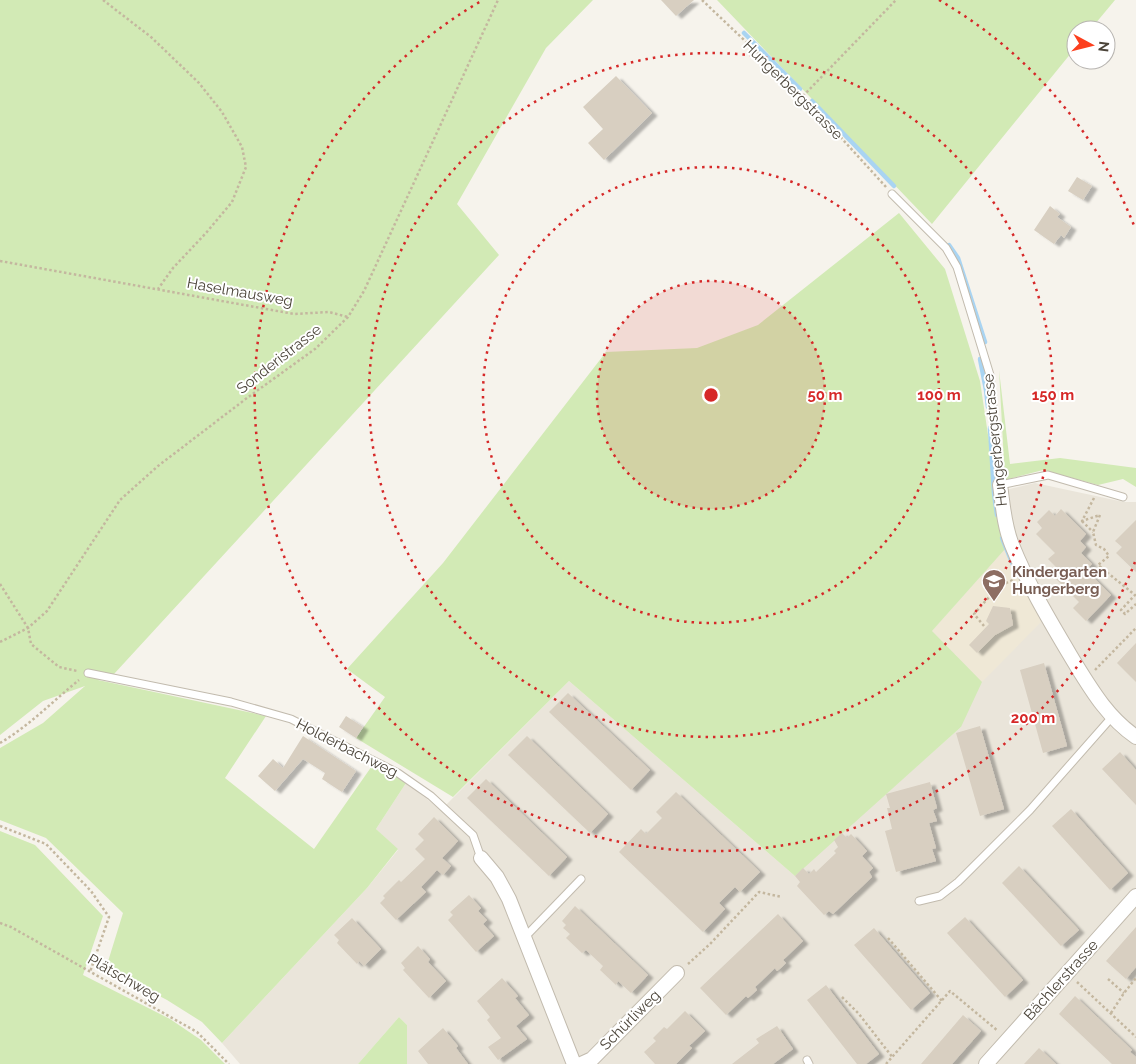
<svg xmlns="http://www.w3.org/2000/svg" width="1136" height="1064" viewBox="0 0 1136 1064" font-family="Raleway,sans-serif">
  <style>
    .residential { fill: #eae5da }
    .education { fill: #efe8d6 }
    .green { fill: #d2eab5 }
    .lines { fill: none; stroke-linecap: round; stroke-linejoin: round }
    .stream { stroke: #a9d4f2; stroke-width: 4.5 }
    .building { fill: #d8cfc1; filter: url(#shadow) }
    .service-casing { stroke: #c2bbae; stroke-width: 9 }
    .minor-casing { stroke: #c2bbae; stroke-width: 16 }
    .path { stroke: #c4b79f; stroke-width: 2.5; stroke-dasharray: 2.5 2.5; stroke-linecap: butt }
    .service { stroke: #fff; stroke-width: 7 }
    .minor { stroke: #fff; stroke-width: 14 }
    .ring { fill: none; stroke: #d62828; stroke-width: 2.5; stroke-dasharray: 2.5 5 }
    .labels { text-anchor: middle; stroke-width: 4; stroke-linejoin: round; paint-order: stroke }
    .street-label { font-size: 15px; fill: #4b4439; stroke: #fff }
    .education-label { font-size: 15px; font-weight: bold; fill: #785e54; stroke: #fff; text-anchor: start }
    .centre { fill: #d62828; stroke: #fff; stroke-width: 2.5 }
    .ring-label { font-size: 15px; text-anchor: middle; font-weight: bold; fill: #d62828; stroke: #fff; stroke-width: 4; stroke-linejoin: round; paint-order: stroke }
  </style>
  <defs>
    <filter id="shadow"><feDropShadow dx="5.5" dy="3" stdDeviation="1" flood-color="#0004"/></filter>
  </defs>
  <rect width="100%" height="100%" fill="#f6f3ec"/>
  <!-- residential -->
  <polygon class="residential" points="1035,483 1124,502 1136,502 1136,1064 407,1064 407,1025 399,1017 358,1064 240,1064 222,1043 367,888 398,850 376,829 406,783 441,810 569,681 794,875 961,727 932,631 1004,549 1005,490"/>
  <!-- education -->
  <polygon class="education" points="1005,549 1041,622 982,682 932,631"/>
  <!-- green -->
  <g class="green">
    <polygon points="0,0 593,0 546,48 457,204 499,255 114,674 98,680 266,716 225,778 314,849 374,763 406,783 376,829 398,849 367,888 222,1043 202,1022 167,1000 106,968 123,913 46,838 0,820 0,748 43,723 85,686 43,701 0,735"/>
    <polygon points="717,0 1115,0 1090,30 1076,30 1076,47 932,224"/>
    <polygon points="899,213 945,269 980,381 1005,549 932,631 982,682 961,727 795,876 569,681 453,797 356,738 385,697 347,669 443,563 606,352 697,348 758,325"/>
    <polygon points="999,370 1010,464 1060,458 1136,468 1136,487 1123,479 1098,485 1043,470 1005,480"/>
    <polygon points="0,831 35,845 103,916 83,975 170,1019 201,1040 225,1064 0,1064"/>
    <polygon points="399,1017 407,1025 407,1064 358,1064"/>
  </g>
  <g class="lines">
    <!-- stream -->
    <g class="stream">
      <polyline points="744,33 800,89"/>
      <polyline points="812,101 894,186"/>
      <polyline points="949,245 958,258 985,342"/>
      <polyline points="980,359 986,390 988,407"/>
      <polyline points="990,428 994,493 997,515"/>
      <polyline points="1002,538 1013,565"/>
    </g>
  </g>
  <!-- building -->
  <g class="building">
    <polygon points="661,0 694,0 676,16"/>
    <polygon points="616,76 652,113 604,160 588,143 603,129 583,107"/>
    <polygon points="1077,177 1092,186 1083,200 1068,191"/>
    <polygon points="1050,206 1060,214 1057,217 1071,227 1064,238 1061,235 1054,244 1034,230"/>
    <polygon points="1061,509 1086,534 1080,541 1086,547 1081,553 1092,564 1086,570 1111,595 1086,621 1073,608 1079,602 1055,578 1061,572 1048,559 1055,553 1036,534 1042,528 1037,522 1049,510 1055,516"/>
    <polygon points="1136,520 1136,572 1116,553 1122,547 1115,541"/>
    <polygon points="993,606 1010,608 1013,625 995,635 977,653 969,645 989,624 986,621"/>
    <polygon points="1136,643 1136,682 1117,663"/>
    <polygon points="1044,663 1067,746 1043,753 1020,670"/>
    <polygon points="568,693 650,770 631,790 549,712"/>
    <polygon points="346,716 363,727 356,738 339,727"/>
    <polygon points="980,726 1004,809 980,816 956,733"/>
    <polygon points="303,736 356,771 342,792 322,779 325,773 303,759 275,791 258,776 273,759 283,768"/>
    <polygon points="527,736 608,814 590,833 508,755"/>
    <polygon points="1120,752 1136,770 1136,805 1102,769"/>
    <polygon points="486,779 567,857 549,876 467,798"/>
    <polygon points="930,782 937,808 933,810 937,821 929,823 936,848 932,849 936,861 896,872 885,831 892,829 887,808 890,808 886,794"/>
    <polygon points="676,792 760,872 740,892 735,887 719,903 725,909 703,932 619,852 641,829 646,834 662,818 656,812"/>
    <polygon points="1071,809 1128,873 1110,890 1052,826"/>
    <polygon points="434,817 458,841 442,858 451,866 443,875 437,870 421,887 426,892 396,920 380,903 385,898 383,896 399,880 401,882 425,859 415,849 424,840 418,834"/>
    <polygon points="842,833 847,838 851,834 867,851 862,856 873,868 869,872 872,877 833,914 829,911 824,915 797,886 800,882 795,876 803,868 809,874 814,869 816,872 836,853 834,851 838,847 834,840"/>
    <polygon points="1019,866 1079,930 1061,946 1002,883"/>
    <polygon points="469,895 481,908 478,911 487,920 483,924 494,936 476,952 448,920 453,915 450,912"/>
    <polygon points="575,906 648,975 631,993 618,981 616,985 600,970 603,966 586,950 582,953 566,938 570,934 563,928 566,925 562,921"/>
    <polygon points="778,914 803,941 783,960 786,963 782,967 777,971 775,968 755,987 757,990 748,998 746,996 726,1015 700,988"/>
    <polygon points="965,917 1023,980 1005,997 947,933"/>
    <polygon points="352,918 381,949 364,966 359,961 357,964 337,943 339,940 334,935"/>
    <polygon points="1136,927 1136,967 1126,979 1106,961"/>
    <polygon points="874,928 930,993 911,1010 854,945"/>
    <polygon points="418,946 430,959 428,962 446,981 429,998 403,970 405,968 401,963"/>
    <polygon points="502,978 518,996 515,998 529,1015 516,1026 527,1039 498,1060 488,1047 501,1038 487,1020 490,1017 477,1001"/>
    <polygon points="826,985 879,1054 866,1064 857,1064 807,1000"/>
    <polygon points="1075,996 1132,1050 1130,1052 1136,1057 1136,1064 1112,1064 1059,1014"/>
    <polygon points="685,1011 705,1031 689,1046 692,1048 676,1064 655,1064 644,1052 656,1041 653,1038 664,1027 667,1029"/>
    <polygon points="963,1015 981,1031 952,1064 921,1064"/>
    <polygon points="777,1026 793,1049 773,1064 732,1064 759,1043 756,1039"/>
    <polygon points="443,1028 458,1046 456,1048 468,1064 428,1064 418,1051"/>
    <polygon points="1039,1048 1056,1064 1024,1064"/>
  </g>
  <g class="lines">
    <!-- service casing -->
    <g class="service-casing">
      <g id="service">
        <polyline points="892,194 946,248 957,267 990,375 1000,485 1048,475 1123,497"/>
        <polyline points="88,673 231,702 291,719 398,773 431,796 473,835 481,858"/>
        <polyline points="919,901 940,896 958,882 1030,810 1112,717"/>
        <polyline points="524,938 581,879"/>
        <polyline points="807,1060 809,1064"/>
      </g>
    </g>
    <!-- minor casing -->
    <g class="minor-casing">
      <g id="minor">
        <path d="M1000,485C1003,505 1004,526 1012,545C1028,585 1051,623 1073,660C1091,689 1107,717 1136,737"/>
        <polyline points="481,858 497,877 509,899 574,1064"/>
        <polyline points="581,1064 592,1059 677,973"/>
        <polyline points="986,1064 1136,896"/>
      </g>
    </g>
    <!-- path -->
    <g class="path">
      <polyline points="103,0 151,37 199,83 222,112 242,147 246,167 232,202 206,233 173,268 158,289"/>
      <polyline points="702,0 803,96 886,187"/>
      <polyline points="803,96 896,0"/>
      <polyline points="0,261 294,314 329,312 348,317"/>
      <polyline points="1094,498 1082,521 1100,515 1093,532 1096,545 1104,549 1109,556 1098,565 1135,595 1121,610 1125,614 1136,604"/>
      <polyline points="1082,521 1093,532"/>
      <polyline points="0,584 28,628 31,644 59,667 77,671"/>
      <path d="M984,626L974,614C986,601 996,586 1013,580"/>
      <polyline points="0,642 28,628 47,611 120,500 158,466 247,398 315,349 348,317 364,291 498,0"/>
      <polyline points="1095,670 1136,628"/>
      <path d="M0,743C29,726 53,701 79,680"/>
      <polyline points="0,826 46,844 91,891 109,917 90,972"/>
      <polyline points="0,923 11,927 197,1032 229,1064"/>
      <polyline points="888,938 942,1001"/>
      <polyline points="688,964 710,944 759,892 782,897"/>
      <polyline points="1108,979 1124,993"/>
      <polyline points="1077,982 1136,1037"/>
      <polyline points="842,997 859,1014 893,1058"/>
      <polyline points="1111,1013 1124,993 1136,978"/>
      <polyline points="886,1064 950,991 998,1031"/>
    </g>
    <!-- service -->
    <use href="#service" class="service"/>
    <!-- minor -->
    <use href="#minor" class="minor"/>
  </g>
  <!-- distance rings -->
  <circle cx="711" cy="395" r="114" fill="#d62828" fill-opacity=".12"/>
  <g class="ring">
    <circle cx="711" cy="395" r="114"/>
    <circle cx="711" cy="395" r="228"/>
    <circle cx="711" cy="395" r="342"/>
    <path d="M1135 562A456 456 0 1 1 483 0M939 0A456 456 0 0 1 1135 228"/>
  </g>
  <!-- icons -->
  <defs>
    <g id="school-pin" transform="scale(1.25)"><path d="M0 17L-7.5 6A9.5 9.5 0 1 1 7.5 6Z" fill="#8d6e63" stroke="#fff"/><path d="M0-5L7-2L0 1L-7-2ZM-4 1L0 2.5L4 1V4Q0 6-4 4Z" fill="#fff"/></g>
  </defs>
  <g fill-rule="evenodd">
    <use href="#school-pin" x="994" y="581"/>
  </g>
  <g class="labels">
    <!-- street labels -->
    <g class="street-label">
      <text transform="translate(793 90) rotate(45)" y="5">Hungerbergstrasse</text>
      <text transform="translate(240 292) rotate(10)" y="5">Haselmausweg</text>
      <text transform="translate(279 359) rotate(-38)" y="5">Sonderistrasse</text>
      <text transform="translate(995 440) rotate(-96)" y="5">Hungerbergstrasse</text>
      <text transform="translate(347 748) rotate(27)" y="5">Holderbachweg</text>
      <text transform="translate(124 978) rotate(30)" y="5">Plätschweg</text>
      <text transform="translate(1061 980) rotate(-48)" y="5">Bächlerstrasse</text>
      <text transform="translate(630 1020) rotate(-45)" y="5">Schürliweg</text>
    </g>
    <!-- education labels -->
    <g class="education-label">
      <text x="1012" y="577">Kindergarten<tspan x="1012" dy="17">Hungerberg</tspan></text>
    </g>
  </g>
  <circle cx="711" cy="395" r="8" class="centre"/>
  <g class="ring-label">
    <text x="825" y="400">50 m</text>
    <text x="939" y="400">100 m</text>
    <text x="1053" y="400">150 m</text>
    <text x="1033" y="723">200 m</text>
  </g>
  <!-- north arrow -->
  <g transform="translate(1091 45) rotate(97)"><circle r="24" fill="#ffffff" stroke="#b7b4b0"/>
  <path d="M0-4L9 19L0 12L-9 19Z" fill="#fc3f1d"/>
  <text y="-8" font-size="14" font-weight="bold" text-anchor="middle" fill="#4b4439">N</text>
  </g>
</svg>
